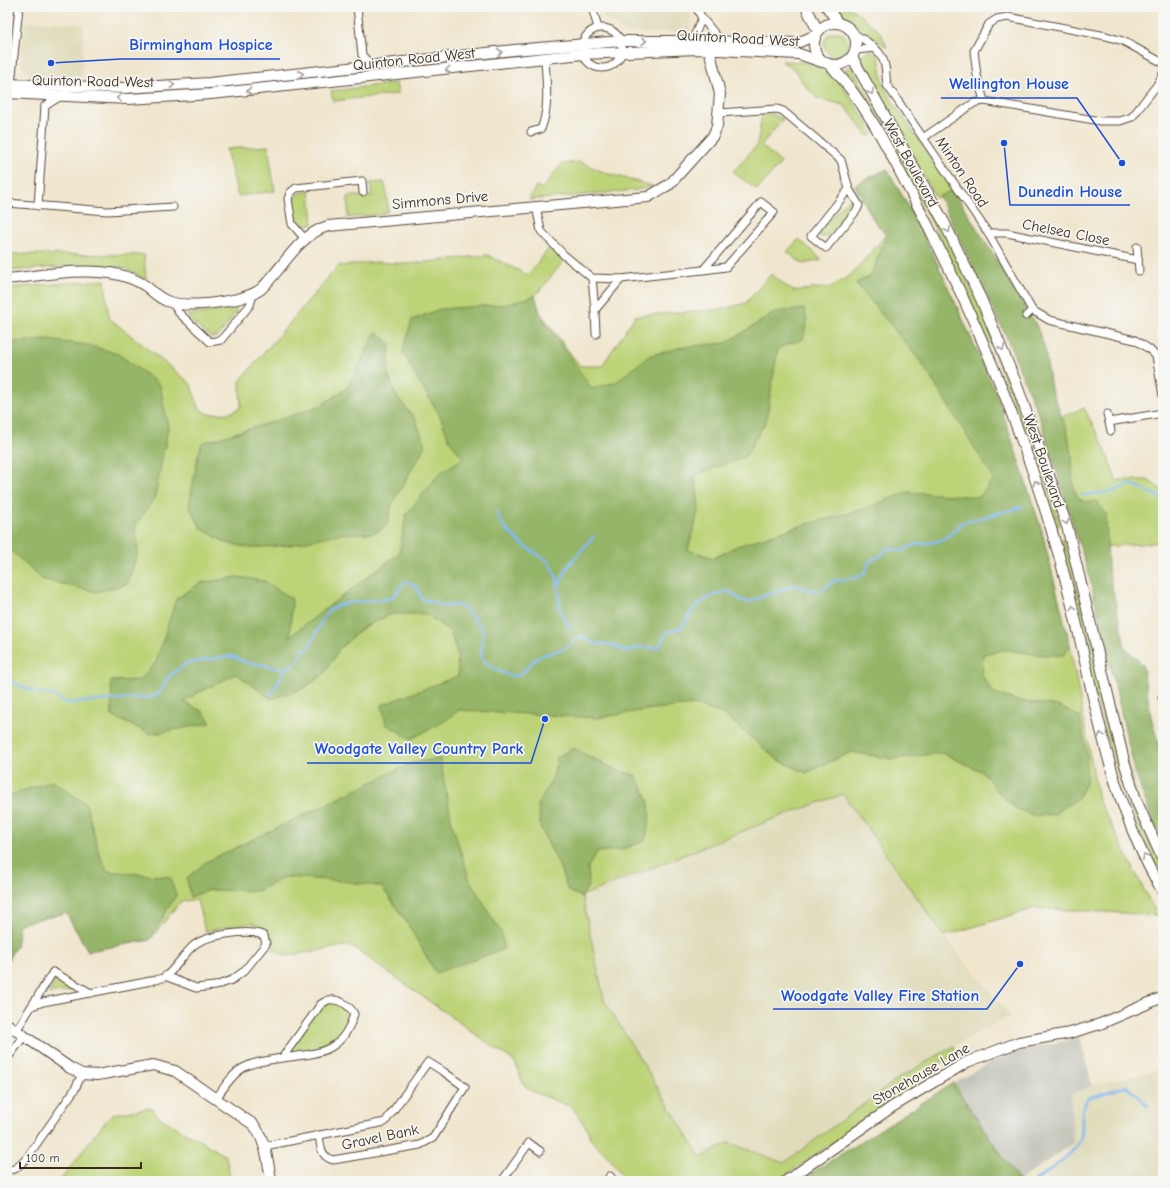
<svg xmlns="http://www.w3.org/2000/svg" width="1170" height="1188" viewBox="0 0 1170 1188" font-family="'Comic Neue',sans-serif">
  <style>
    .built { fill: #e0dcbb }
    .industrial { fill: #c4c5b9 }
    .green { fill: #bcd377; stroke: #7c7e4a }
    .forest { fill: #95b568; stroke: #687043 }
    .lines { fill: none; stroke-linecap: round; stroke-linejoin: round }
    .stream { stroke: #84b9f2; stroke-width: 2.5 }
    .street-casing { stroke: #564638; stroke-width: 9 }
    .secondary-casing { stroke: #564638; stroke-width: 12 }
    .street { stroke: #fff; stroke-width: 7 }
    .secondary { stroke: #fff; stroke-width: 10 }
    .oneway { stroke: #a79f9a }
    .labels { text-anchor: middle; stroke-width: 3.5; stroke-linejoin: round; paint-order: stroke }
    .street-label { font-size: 15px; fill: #3b2a1e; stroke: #f6f6f2 }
    .leader { fill: none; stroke: #1d4ed8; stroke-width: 1.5 }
    .callout-dot { fill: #1d4ed8; stroke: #f6f6f2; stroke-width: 1.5 }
    .callout-label { font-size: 16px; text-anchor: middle; font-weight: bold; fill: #1d4ed8; stroke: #f6f6f2; stroke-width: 3.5; stroke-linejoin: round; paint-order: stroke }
  </style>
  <rect width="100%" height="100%" fill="#f6f6f2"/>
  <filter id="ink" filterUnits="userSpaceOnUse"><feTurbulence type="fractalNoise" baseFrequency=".025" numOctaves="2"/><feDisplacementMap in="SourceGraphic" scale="8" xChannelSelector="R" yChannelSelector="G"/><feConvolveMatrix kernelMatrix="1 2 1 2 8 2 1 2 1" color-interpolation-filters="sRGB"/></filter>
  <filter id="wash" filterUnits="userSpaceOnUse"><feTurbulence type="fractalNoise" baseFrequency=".012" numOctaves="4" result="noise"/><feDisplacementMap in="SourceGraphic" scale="16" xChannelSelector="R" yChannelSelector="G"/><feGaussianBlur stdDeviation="0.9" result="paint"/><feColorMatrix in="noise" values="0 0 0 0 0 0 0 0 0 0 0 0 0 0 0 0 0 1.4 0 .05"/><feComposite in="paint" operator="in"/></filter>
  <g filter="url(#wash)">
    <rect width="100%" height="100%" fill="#f0e6ce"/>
    <!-- built -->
    <g class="built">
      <polygon points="600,7 687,7 691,16 690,31 627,33 604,18"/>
      <polygon points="24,21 83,24 82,79 30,76 21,65"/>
      <polygon points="843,794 944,936 1010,1016 984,1029 899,1078 784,1163 729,1144 702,1159 604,1000 582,897 768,821"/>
      <polygon points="1163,1068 1163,1173 1159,1181 1044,1181 1073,1143 1071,1094 1092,1086"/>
    </g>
    <!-- industrial -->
    <polygon class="industrial" points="1080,1037 1092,1086 1071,1094 1073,1143 1019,1181 953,1083 999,1058 1020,1051"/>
    <!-- green -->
    <g class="green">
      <polygon points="835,7 849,7 864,18 881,33 887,47 853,23"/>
      <circle cx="836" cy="44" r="12"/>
      <polygon points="571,47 572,51 381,72 380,70 381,68"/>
      <polygon points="872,50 879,56 883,84 894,104 953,190 936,198 860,61 861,55"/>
      <path d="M782,61C796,62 812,61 825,69C840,77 864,118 873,134L869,137L844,105L817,98L802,82L798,73Z"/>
      <path d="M851,66C874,107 900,147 922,189C977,296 1028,409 1060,525L1055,527C1035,465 1015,401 989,342C947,247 899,157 845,69Z"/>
      <path d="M348,71V75C256,85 169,96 77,94V91Z"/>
      <polygon points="396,83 398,94 333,101 331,91"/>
      <polygon points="762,114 772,114 783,119 761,145 781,163 757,190 733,172 757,145"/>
      <polygon points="268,146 275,191 238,196 226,149"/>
      <polygon points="580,162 606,173 653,186 636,190 529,200 536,186 542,189 562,164"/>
      <polygon points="887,169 924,234 996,393 1041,528 1070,645 1098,799 1157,915 1035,908 944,936 843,794 768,821 582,896 604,1000 701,1158 729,1143 784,1163 899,1078 954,1046 956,1054 927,1070 909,1091 777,1181 626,1181 611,1160 590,1139 588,1130 572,1107 531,1091 523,1084 515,1062 350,945 287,956 273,949 270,933 253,923 205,931 197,900 181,901 150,940 88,951 66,913 19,924 16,946 7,961 7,288 105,280 109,318 190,383 200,409 208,414 231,413 241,407 240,381 338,266 377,262 410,264 487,255 528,275 549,248 564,261 535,296 540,313 580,366 602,366 635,316 724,309 746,303 771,274 793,291 832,287 852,274 886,235 874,220 855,185"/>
      <polygon points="384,182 386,189 388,211 383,214 348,218 348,196 372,196 370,183"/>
      <polygon points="310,191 313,224 300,225 295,221 293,199 297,194"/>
      <polygon points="848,199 851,200 851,207 826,237 820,236 818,232"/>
      <polygon points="799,239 822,260 803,264 787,252"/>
      <polygon points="7,254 144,255 146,279 124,268 98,264 7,271"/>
      <polygon points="236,309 237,312 217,337 211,337 192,322 187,315"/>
      <polygon points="1084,408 1104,447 1116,480 1148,480 1163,491 1163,542 1081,549 1042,424"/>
      <path d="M1064,540L1150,843L1163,867V879C1106,775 1087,655 1060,541Z"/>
      <polygon points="57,977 74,990 49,994"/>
      <polygon points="335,1000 351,1010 349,1027 331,1048 284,1057 322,1006"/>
      <polygon points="152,1108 159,1117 226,1156 231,1181 60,1181 92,1138 112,1114"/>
    </g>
    <!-- forest -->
    <g class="forest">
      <polygon points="887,169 924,234 996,393 1041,528 1070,645 1064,655 1041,655 1005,650 983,654 982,676 994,693 1018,701 1058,706 1080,717 1087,756 1086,784 1078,798 1055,814 1035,816 1015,808 998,792 983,772 942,753 892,759 851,752 806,773 778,760 723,714 694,705 652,709 597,718 459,710 443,722 411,739 386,724 382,705 458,676 457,653 450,631 426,614 392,614 365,626 339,649 324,674 306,687 272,699 236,674 196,694 184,702 202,711 211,723 151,734 112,716 111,681 140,680 156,662 176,599 200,583 237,577 265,581 292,599 290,636 399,553 406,515 440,473 463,458 450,441 438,412 418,381 403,351 412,320 440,309 508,304 535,296 540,313 592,389 616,382 649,356 682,347 726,343 776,312 804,309 807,320 803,339 778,348 766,421 745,457 695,475 699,508 688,550 714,558 737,546 800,526 861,510 908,492 979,497 994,479 921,362 856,283 871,276 886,235 874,220 855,185"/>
      <polygon points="953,190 1035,322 1045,349 1051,389 1067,430 1072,454 1073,486 1078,498 1085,502 1096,501 1106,513 1108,568 1125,647 1142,664 1152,721 1163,759 1163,840 1154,825 1135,772 1089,575 1042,424 1007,338 939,196"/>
      <polygon points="376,332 390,343 388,375 397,397 416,420 425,446 392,504 387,526 374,533 337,534 290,545 251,548 226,543 201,528 189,506 198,455 202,443 272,422 322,405 347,388"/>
      <polygon points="47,340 88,345 118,354 160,385 168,428 155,497 135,526 138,553 127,584 96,592 42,579 7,547 7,342"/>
      <path d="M573,748L618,771L635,775C652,802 653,810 645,841L620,850L597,852L588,867L589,884L582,897L568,891L559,865L540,827L538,805L553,777L557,757Z"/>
      <polygon points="440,759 452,824 470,881 501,932 504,949 436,973 409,926 382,887 343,881 284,877 258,891 209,890 190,897 187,878 206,862 414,762"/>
      <polygon points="53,781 86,804 99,853 107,871 170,877 176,895 150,940 88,951 66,913 19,924 16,946 7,961 7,796"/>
      <polygon points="953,1083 1019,1181 799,1181"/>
    </g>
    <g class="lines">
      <!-- stream -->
      <g class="stream">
        <polyline points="1082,495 1111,492 1127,485 1134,485 1163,499"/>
        <polyline points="497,511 500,521 508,531 523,545 548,561 557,578 561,613 570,627"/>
        <polyline points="559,585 568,566 593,537"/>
        <path d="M7,680L35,692L53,695L65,703L153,697L160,692L168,677L187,663L231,656L245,662L284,669L295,664L301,657L302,651L309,648C315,636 319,623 328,612C339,599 373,603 390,598C397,596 400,585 406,581L416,586L422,599L444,606L458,605L465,609L481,627L483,634L481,657C487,666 511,681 521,674C528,669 531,660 539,657C559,647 560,657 578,636L597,644H610L628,652L640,647L658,648L666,633L682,627L694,608L700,603L714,595L727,591L733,594L742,601L748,602L794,585L819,592L834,581L859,577L866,571L868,563L872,559L880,557L887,548L902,551L914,545L939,541L950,535L962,523L1022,507"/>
        <polyline points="270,694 281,678 284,669"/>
        <polyline points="1161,1113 1163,1113"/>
        <path d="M1035,1181C1047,1171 1079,1152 1081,1137C1084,1120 1078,1114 1088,1098L1127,1086L1148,1106"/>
      </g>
    </g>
  </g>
  <g filter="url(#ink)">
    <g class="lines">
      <!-- street casing -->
      <g class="street-casing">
        <g id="street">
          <polyline points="357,7 362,55 373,67"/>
          <polyline points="592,7 598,28"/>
          <polyline points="696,7 702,18 721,41"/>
          <circle cx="602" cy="48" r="20"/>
          <path d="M853,33C866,41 882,49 885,66C886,72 886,78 887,85L988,233L1032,310L1049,320L1135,340L1149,349L1156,356L1163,396"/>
          <polyline points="692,41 702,18"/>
          <polyline points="856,50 875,48"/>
          <polyline points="11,84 19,7"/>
          <polyline points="984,101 977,75 974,51 989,24 997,19 1008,17 1106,36 1123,41 1163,63"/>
          <polyline points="45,106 61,96"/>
          <polyline points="719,113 777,109 783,111 841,160 849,189 811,236 826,248 857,210 859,205 849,189"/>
          <path d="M531,132L541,129C550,107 546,82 545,59"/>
          <polyline points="923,138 974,103 984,101 1100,121 1120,121 1132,117 1157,85 1163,74"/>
          <polyline points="7,203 107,211 173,207"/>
          <polyline points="38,206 45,106"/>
          <polyline points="536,206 541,231 564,255 592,278 621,279 703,270 761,202 774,212 726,267 703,270"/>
          <polyline points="988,233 1007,233 1138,260"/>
          <polyline points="305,239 292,224 288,199 290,193 296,188 362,181 363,192"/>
          <polyline points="1137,247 1139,271"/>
          <polyline points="592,278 595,310 621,279"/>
          <polyline points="173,303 178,312 210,342 221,340 250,305 253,295"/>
          <polyline points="595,310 596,334"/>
          <polyline points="1026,316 1032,310"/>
          <polyline points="1107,414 1109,422 1163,413"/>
          <polyline points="1109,422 1111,431"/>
          <polyline points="1162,698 1163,698"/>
          <path d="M32,1006L43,1002L151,981C155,980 162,979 166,976C176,968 183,955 193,946C205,935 251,928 264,936L266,944L244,971L232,980L215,986L196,988L165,976"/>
          <polyline points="16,1031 53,972 91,993"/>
          <polyline points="7,1059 24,1036"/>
          <path d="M216,1099C238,1065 244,1064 282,1058L321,1004L328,1000C339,999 349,1004 354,1014C342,1054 318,1053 282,1058"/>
          <path d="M265,1146L385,1122L428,1062L444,1072L465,1087L433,1138L420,1145L333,1160C320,1156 321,1147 319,1135"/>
          <polyline points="7,1170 15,1169 26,1159 75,1089 82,1074"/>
          <polyline points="502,1181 529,1143 540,1151"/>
          <polyline points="606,1181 610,1176 614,1181"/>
        </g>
      </g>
      <!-- secondary casing -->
      <g class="secondary-casing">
        <g id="secondary">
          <polyline points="806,7 818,31"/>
          <polyline points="827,7 838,23"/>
          <circle cx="835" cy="44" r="21"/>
          <polyline points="852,57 944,222 981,299 1016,383 1067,526 1124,761 1136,800 1163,860"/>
          <path d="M831,66C864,100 888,149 910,191C979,321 1037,463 1072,605C1096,703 1110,804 1163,892"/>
          <polyline points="7,84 124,88 209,83 514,50 621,41 692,41 797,43 814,36"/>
          <polyline points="7,93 128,99 211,94 582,54 697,49 799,54 822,62"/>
          <path d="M7,279C40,276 77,268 110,273C123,275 136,279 147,287C153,292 159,298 167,301C187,309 244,302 261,289C283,268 298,235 328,226L648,197L670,184L713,136L717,126L720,94L710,53V41"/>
          <path d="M7,1024L70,1068L82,1074L97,1075L153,1065L175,1071L254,1125C266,1142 268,1161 271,1181"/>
          <polyline points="786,1181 892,1107 967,1062 1019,1042 1070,1033 1100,1024 1163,997"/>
        </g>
      </g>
      <!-- street -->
      <use href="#street" class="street"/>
      <!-- secondary -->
      <use href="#secondary" class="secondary"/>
    </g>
    <!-- one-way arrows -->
    <defs><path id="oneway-chevron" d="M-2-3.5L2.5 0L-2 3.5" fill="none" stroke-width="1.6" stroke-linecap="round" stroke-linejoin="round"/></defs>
    <g class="oneway">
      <use href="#oneway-chevron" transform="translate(644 41)"/>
      <use href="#oneway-chevron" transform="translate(500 52) rotate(-7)"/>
      <use href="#oneway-chevron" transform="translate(448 70) rotate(174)"/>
      <use href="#oneway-chevron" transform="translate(301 74) rotate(-6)"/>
      <use href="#oneway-chevron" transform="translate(172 85) rotate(-3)"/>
      <use href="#oneway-chevron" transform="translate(249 91) rotate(174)"/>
      <use href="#oneway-chevron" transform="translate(871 92) rotate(61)"/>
      <use href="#oneway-chevron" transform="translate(119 98) rotate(-178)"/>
      <use href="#oneway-chevron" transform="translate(948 230) rotate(64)"/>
      <use href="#oneway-chevron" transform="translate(1002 348) rotate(68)"/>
      <use href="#oneway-chevron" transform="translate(1036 483) rotate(-108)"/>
      <use href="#oneway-chevron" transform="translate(1066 522) rotate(72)"/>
      <use href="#oneway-chevron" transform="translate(1073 608) rotate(-103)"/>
      <use href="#oneway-chevron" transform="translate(1101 735) rotate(-106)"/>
      <use href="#oneway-chevron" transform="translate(1145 857) rotate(-117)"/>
    </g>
  </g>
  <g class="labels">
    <!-- street labels -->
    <g class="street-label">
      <text transform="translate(738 38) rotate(3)" y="5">Quinton Road West</text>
      <text transform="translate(414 59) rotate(-6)" y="5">Quinton Road West</text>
      <text transform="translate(93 81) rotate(1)" y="5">Quinton Road West</text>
      <text transform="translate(911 163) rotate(61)" y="5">West Boulevard</text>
      <text transform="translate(962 172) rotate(56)" y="5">Minton Road</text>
      <text transform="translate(440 200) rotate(-5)" y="5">Simmons Drive</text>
      <text transform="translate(1066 232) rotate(11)" y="5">Chelsea Close</text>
      <text transform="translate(1044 461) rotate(71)" y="5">West Boulevard</text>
      <text transform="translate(921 1074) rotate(-30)" y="5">Stonehouse Lane</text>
      <text transform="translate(380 1137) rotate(-12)" y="5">Gravel Bank</text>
    </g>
  </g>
  <!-- callouts -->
  <path class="leader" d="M51 63L121 59H280M1122 163L1077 98H941M1004 143L1010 205H1130M545 719L531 763H307M1020 964L987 1009H773"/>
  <g class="callout-dot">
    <circle cx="51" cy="63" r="4"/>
    <circle cx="1122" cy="163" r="4"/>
    <circle cx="1004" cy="143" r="4"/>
    <circle cx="545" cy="719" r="4"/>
    <circle cx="1020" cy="964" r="4"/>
  </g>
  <g class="callout-label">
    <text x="201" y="50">Birmingham Hospice</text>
    <text x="1009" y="89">Wellington House</text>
    <text x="1070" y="197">Dunedin House</text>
    <text x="419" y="754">Woodgate Valley Country Park</text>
    <text x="880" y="1001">Woodgate Valley Fire Station</text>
  </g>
  <!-- margin -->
  <rect width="1170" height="1188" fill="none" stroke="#f6f6f2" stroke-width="24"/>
  <!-- scale -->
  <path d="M20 1162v6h121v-6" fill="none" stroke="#3b2a1e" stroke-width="2"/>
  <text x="26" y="1162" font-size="12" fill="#3b2a1e" stroke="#f6f6f2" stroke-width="3" paint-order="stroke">100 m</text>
</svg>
